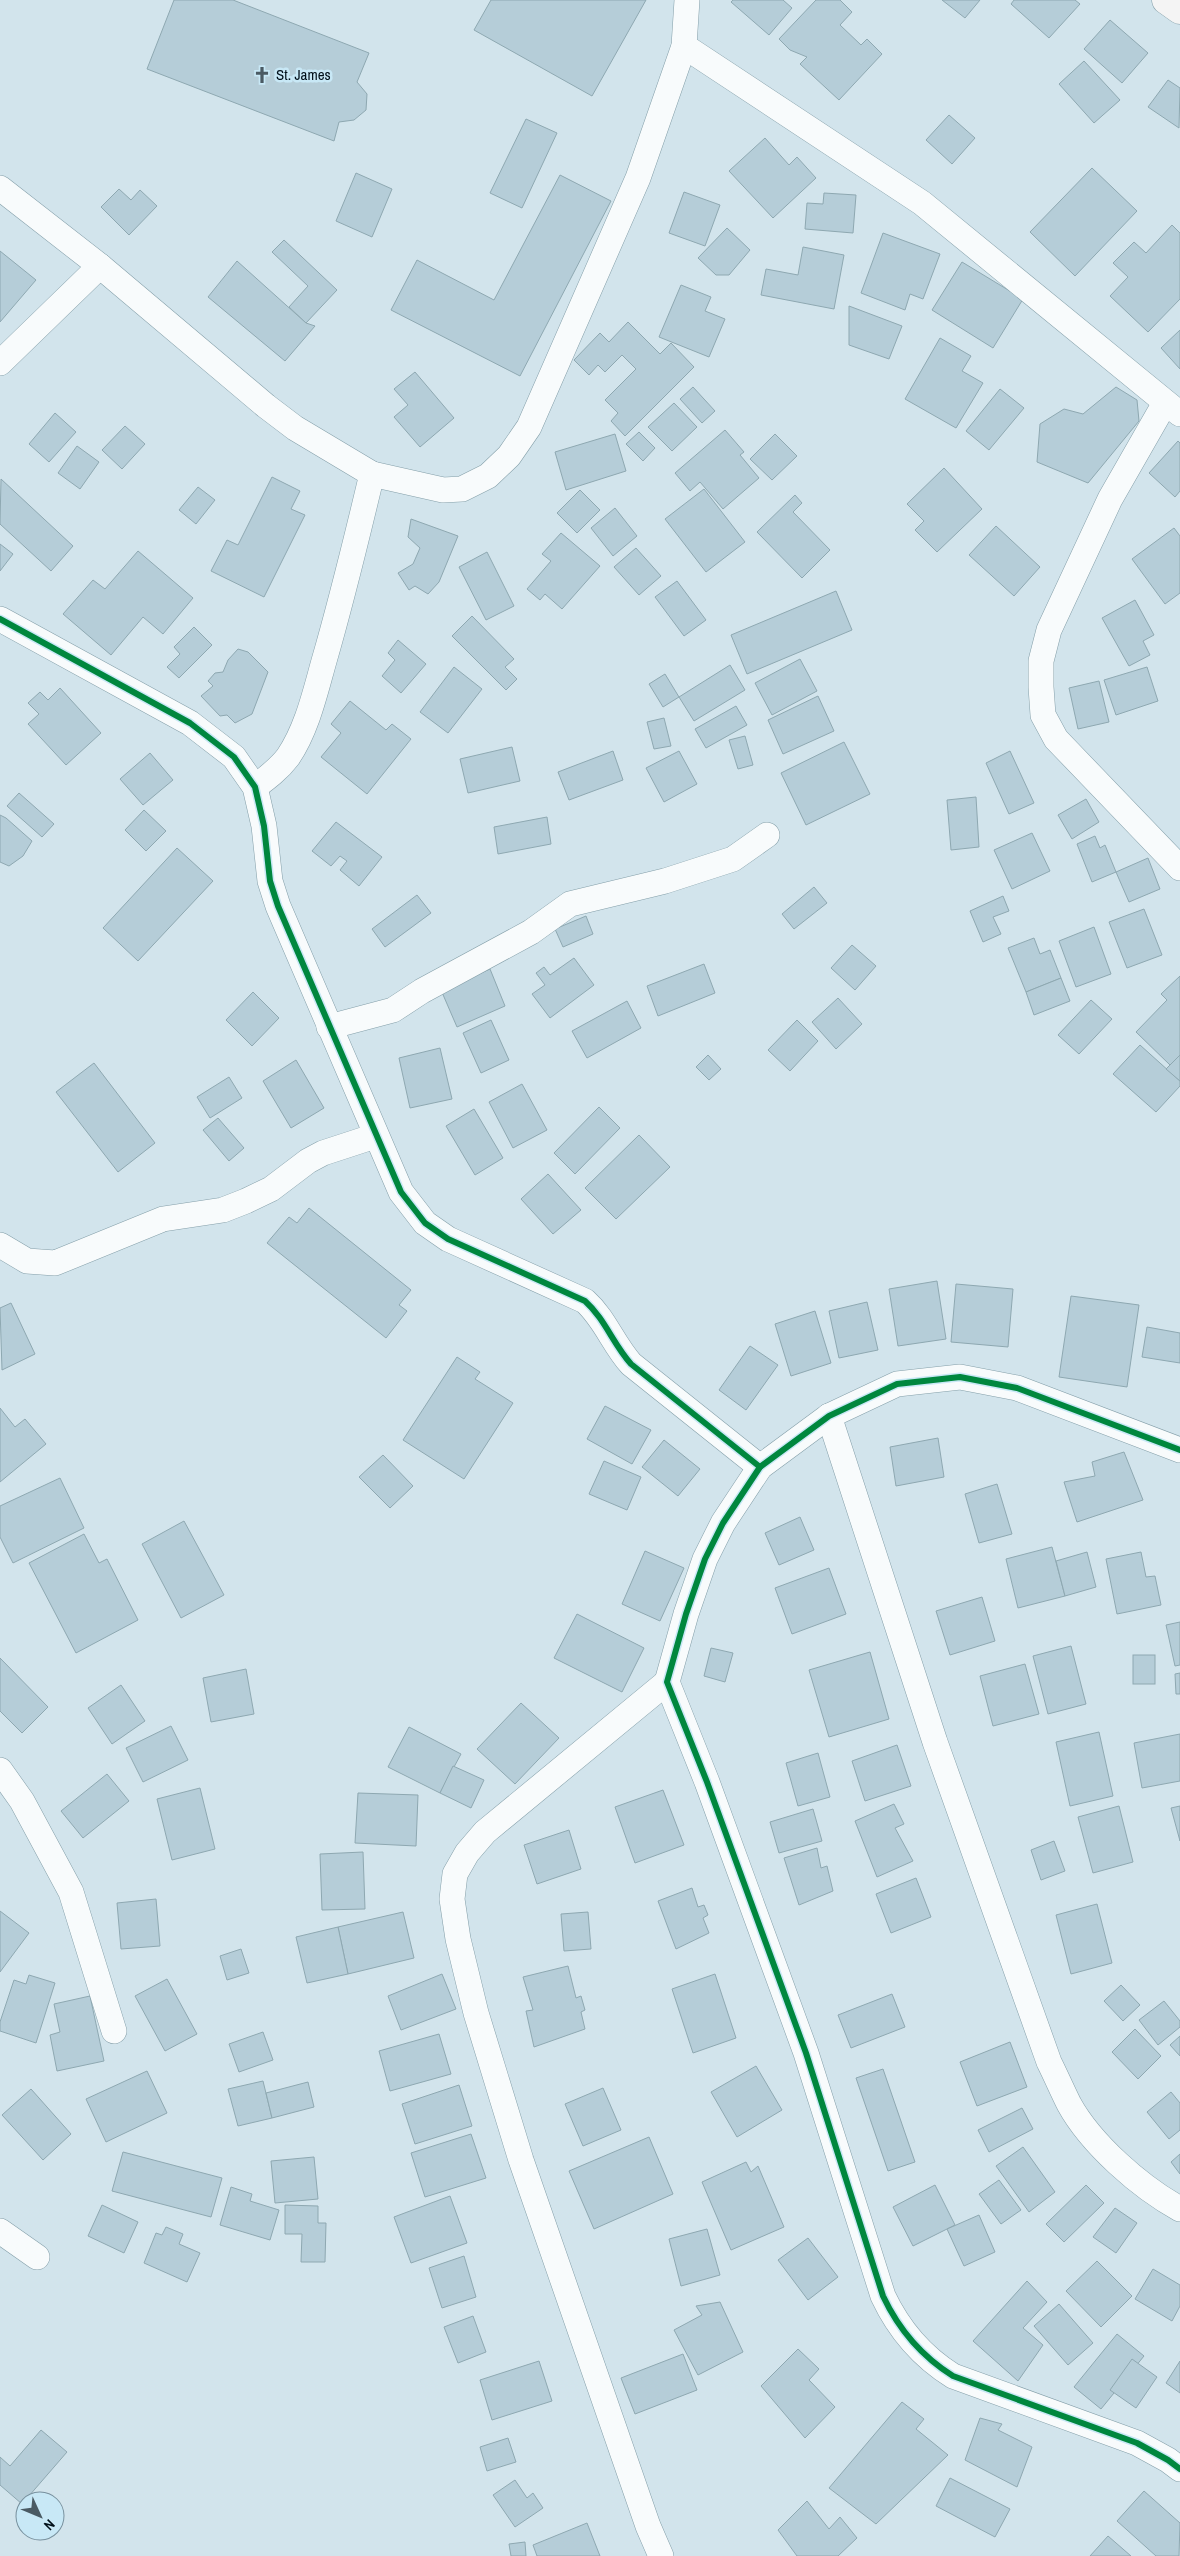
<svg xmlns="http://www.w3.org/2000/svg" width="1180" height="2556" viewBox="0 0 1180 2556" font-family="'Archivo Narrow',sans-serif">
  <style>
    .building { fill: #b5cdd8; stroke: #8ea8b1 }
    .lines { fill: none; stroke-linecap: round; stroke-linejoin: round }
    .street-casing { stroke: #849fa9; stroke-width: 26 }
    .secondary-casing { stroke: #849fa9; stroke-width: 29 }
    .street { stroke: #f8fbfc; stroke-width: 25 }
    .secondary { stroke: #f4f4f4; stroke-width: 28 }
    .cycleway-casing { stroke: #c8e8f6; stroke-width: 9 }
    .cycleway { stroke: #00873e; stroke-width: 6 }
    .labels { text-anchor: middle; stroke-width: 5; stroke-linejoin: round; paint-order: stroke }
    .poi-label { font-size: 15px; fill: #000f19; stroke: #c8e8f6; text-anchor: start }
  </style>
  <rect width="100%" height="100%" fill="#d2e4ec"/>
  <!-- building -->
  <g class="building">
    <polygon points="174,0 233,0 369,53 357,82 367,94 366,110 354,120 339,122 334,141 147,69"/>
    <polygon points="491,0 646,0 592,96 474,30"/>
    <polygon points="733,0 783,0 792,8 769,35 731,2"/>
    <polygon points="816,0 840,0 852,12 840,25 861,45 867,39 882,54 839,100 800,64 807,57 790,50 779,39"/>
    <polygon points="942,0 980,0 965,18"/>
    <polygon points="1014,0 1075,0 1080,4 1049,38 1011,4"/>
    <polygon points="1110,20 1148,53 1122,83 1084,49"/>
    <polygon points="1084,61 1120,100 1094,123 1059,84"/>
    <polygon points="1168,80 1180,88 1179,128 1148,107"/>
    <polygon points="949,115 975,138 952,164 926,140"/>
    <polygon points="526,119 557,133 522,208 490,193"/>
    <polygon points="765,138 789,165 797,157 816,178 773,218 729,171"/>
    <polygon points="1092,168 1137,211 1075,276 1030,232"/>
    <polygon points="356,173 392,189 372,237 336,221"/>
    <polygon points="560,175 611,201 520,376 391,310 417,260 494,300"/>
    <polygon points="119,189 131,200 140,190 157,206 129,235 101,207"/>
    <polygon points="684,192 720,205 705,246 669,233"/>
    <polygon points="824,193 856,195 853,233 805,229 807,203 823,204"/>
    <polygon points="1172,225 1180,233 1180,299 1148,332 1110,296 1128,277 1113,263 1134,242 1146,253"/>
    <polygon points="727,228 750,250 729,275 716,275 698,258"/>
    <polygon points="883,233 940,254 923,299 910,294 905,310 861,293"/>
    <polygon points="284,240 337,290 306,323 289,307 308,286 272,252"/>
    <polygon points="803,247 844,255 834,309 761,295 766,269 798,275"/>
    <polygon points="0,251 36,280 0,322"/>
    <polygon points="237,261 306,323 315,326 285,361 208,297"/>
    <polygon points="962,262 1023,299 993,348 932,310"/>
    <polygon points="681,285 711,297 705,311 725,319 709,357 659,337"/>
    <polygon points="849,306 902,326 889,359 849,345"/>
    <polygon points="628,322 660,354 671,343 694,367 625,436 611,421 618,413 605,400 636,369 622,355 605,372 598,365 589,375 574,360 600,333 609,342"/>
    <polygon points="1180,330 1180,369 1161,348"/>
    <polygon points="940,338 971,356 962,371 983,383 956,428 905,399"/>
    <polygon points="415,372 454,418 420,447 394,417 408,405 394,389"/>
    <polygon points="693,387 715,411 702,423 680,399"/>
    <polygon points="1116,387 1137,400 1139,421 1088,483 1037,462 1040,424 1064,409 1083,414"/>
    <polygon points="1000,389 1024,408 989,450 966,431"/>
    <polygon points="674,403 697,427 672,451 648,427"/>
    <polygon points="55,413 76,432 49,462 29,444"/>
    <polygon points="125,426 145,444 122,469 102,450"/>
    <polygon points="725,430 744,452 740,455 759,478 723,509 700,482 690,491 675,473"/>
    <polygon points="639,432 655,448 643,461 626,444"/>
    <polygon points="615,434 626,471 566,490 555,452"/>
    <polygon points="775,434 797,456 772,480 750,459"/>
    <polygon points="1178,441 1180,443 1180,491 1175,497 1149,473"/>
    <polygon points="77,446 99,462 80,489 58,473"/>
    <polygon points="944,468 982,509 937,552 915,530 924,521 907,504"/>
    <polygon points="272,477 300,491 291,509 305,515 264,597 211,571 227,540 238,545"/>
    <polygon points="1,479 73,546 51,571 0,524"/>
    <polygon points="198,487 215,500 196,524 179,510"/>
    <polygon points="704,489 745,542 706,572 665,519"/>
    <polygon points="580,490 600,510 577,533 557,513"/>
    <polygon points="795,495 802,503 793,512 830,550 802,578 757,532"/>
    <polygon points="615,508 637,536 613,556 591,528"/>
    <polygon points="411,519 458,536 439,582 428,594 415,586 409,590 398,573 413,564 420,548 408,537"/>
    <polygon points="996,526 1040,567 1014,596 969,555"/>
    <polygon points="1174,528 1180,536 1180,593 1165,604 1132,559"/>
    <polygon points="561,533 600,566 562,609 545,594 540,600 527,589 551,561 542,554"/>
    <polygon points="0,544 13,554 0,571"/>
    <polygon points="636,548 661,576 639,595 614,567"/>
    <polygon points="138,551 193,598 163,634 143,617 111,655 63,614 93,580 105,589"/>
    <polygon points="487,552 514,606 486,620 459,567"/>
    <polygon points="677,581 706,620 684,636 655,597"/>
    <polygon points="836,591 852,630 747,674 731,635"/>
    <polygon points="1135,600 1154,635 1143,641 1150,655 1129,666 1102,618"/>
    <polygon points="472,616 514,659 505,667 517,679 506,690 452,636"/>
    <polygon points="194,627 212,645 179,678 167,667 180,654 174,647"/>
    <polygon points="398,640 426,664 401,693 382,676 395,660 388,653"/>
    <polygon points="238,649 248,652 268,672 252,714 235,723 227,715 220,716 201,696 213,686 208,681 215,673 223,672 228,660"/>
    <polygon points="800,659 817,691 772,715 755,683"/>
    <polygon points="730,665 745,690 694,721 679,697"/>
    <polygon points="454,667 482,689 448,733 420,712"/>
    <polygon points="1147,667 1158,701 1116,715 1104,680"/>
    <polygon points="665,674 679,697 663,707 649,684"/>
    <polygon points="1099,681 1109,722 1078,729 1069,688"/>
    <polygon points="60,688 101,733 66,765 28,724 39,714 28,703 40,692 48,700"/>
    <polygon points="818,696 834,731 783,754 768,720"/>
    <polygon points="350,701 386,730 392,724 411,739 367,794 321,757 341,733 331,724"/>
    <polygon points="736,706 747,725 706,748 695,729"/>
    <polygon points="664,718 671,746 654,749 647,722"/>
    <polygon points="745,736 753,765 738,769 729,740"/>
    <polygon points="844,742 870,794 806,825 781,773"/>
    <polygon points="512,747 520,781 468,793 460,759"/>
    <polygon points="613,751 623,780 569,800 558,772"/>
    <polygon points="679,751 697,784 664,802 646,768"/>
    <polygon points="1010,751 1034,803 1009,814 986,763"/>
    <polygon points="150,753 173,780 143,805 120,779"/>
    <polygon points="19,793 54,824 42,837 7,806"/>
    <polygon points="976,797 979,847 951,850 947,800"/>
    <polygon points="1086,799 1099,822 1072,839 1058,815"/>
    <polygon points="144,810 166,831 146,851 125,830"/>
    <polygon points="0,815 6,818 32,841 23,856 9,866 0,862"/>
    <polygon points="547,817 551,844 498,854 494,827"/>
    <polygon points="336,822 382,857 359,886 340,870 347,861 340,856 331,866 312,851"/>
    <polygon points="1032,833 1050,871 1012,889 994,850"/>
    <polygon points="1095,836 1100,848 1105,845 1116,872 1092,882 1077,844"/>
    <polygon points="177,848 213,881 138,961 103,928"/>
    <polygon points="1148,858 1160,889 1129,902 1116,872"/>
    <polygon points="814,887 827,903 794,929 782,914"/>
    <polygon points="417,895 431,913 385,947 372,929"/>
    <polygon points="1003,896 1009,911 993,917 1001,934 983,942 970,911"/>
    <polygon points="1144,909 1162,955 1127,968 1109,922"/>
    <polygon points="586,916 593,934 563,947 555,929"/>
    <polygon points="1094,927 1111,974 1076,987 1059,941"/>
    <polygon points="1034,938 1040,954 1050,950 1061,978 1026,992 1008,948"/>
    <polygon points="852,945 876,966 855,990 831,968"/>
    <polygon points="574,958 594,985 550,1018 532,994 545,985 536,973 544,967 550,975"/>
    <polygon points="704,964 715,993 658,1016 647,986"/>
    <polygon points="490,969 505,1006 457,1027 441,990"/>
    <polygon points="1180,976 1180,1055 1170,1065 1136,1032 1167,1000 1161,994"/>
    <polygon points="1061,978 1070,1001 1034,1015 1026,992"/>
    <polygon points="253,992 279,1018 252,1046 226,1020"/>
    <polygon points="838,998 862,1024 836,1049 812,1022"/>
    <polygon points="1091,1000 1112,1019 1079,1054 1058,1035"/>
    <polygon points="627,1001 641,1028 587,1058 572,1031"/>
    <polygon points="491,1020 509,1060 481,1073 463,1033"/>
    <polygon points="797,1020 818,1041 790,1071 768,1050"/>
    <polygon points="1140,1045 1180,1081 1180,1086 1156,1112 1113,1074"/>
    <polygon points="440,1048 452,1099 410,1108 399,1058"/>
    <polygon points="708,1055 721,1069 709,1080 696,1067"/>
    <polygon points="1180,1055 1180,1081 1166,1069"/>
    <polygon points="296,1060 324,1108 291,1128 263,1081"/>
    <polygon points="94,1063 155,1143 118,1172 56,1092"/>
    <polygon points="229,1077 242,1098 210,1118 197,1097"/>
    <polygon points="522,1084 547,1130 513,1148 489,1102"/>
    <polygon points="599,1107 620,1128 575,1174 554,1153"/>
    <polygon points="474,1109 503,1158 475,1175 446,1126"/>
    <polygon points="218,1118 244,1148 229,1161 203,1130"/>
    <polygon points="639,1135 670,1167 616,1219 585,1188"/>
    <polygon points="548,1174 581,1210 553,1234 521,1199"/>
    <polygon points="309,1208 411,1290 399,1305 407,1311 386,1338 267,1243 289,1217 297,1223"/>
    <polygon points="937,1281 946,1339 898,1346 889,1289"/>
    <polygon points="956,1284 1013,1289 1008,1347 951,1342"/>
    <polygon points="1071,1296 1139,1305 1127,1387 1059,1377"/>
    <polygon points="867,1302 878,1350 839,1358 829,1311"/>
    <polygon points="11,1303 35,1354 2,1370 0,1308"/>
    <polygon points="815,1311 831,1363 791,1376 775,1324"/>
    <polygon points="1147,1327 1180,1333 1180,1363 1142,1357"/>
    <polygon points="750,1346 778,1365 746,1410 719,1390"/>
    <polygon points="457,1357 480,1372 475,1379 513,1403 464,1479 403,1440"/>
    <polygon points="605,1406 651,1430 632,1464 587,1439"/>
    <polygon points="0,1408 15,1427 25,1419 46,1444 0,1482"/>
    <polygon points="938,1438 944,1477 896,1486 890,1447"/>
    <polygon points="664,1440 700,1469 678,1496 642,1467"/>
    <polygon points="1124,1452 1143,1500 1077,1522 1064,1482 1095,1476 1092,1462"/>
    <polygon points="383,1455 413,1486 390,1508 359,1477"/>
    <polygon points="604,1461 641,1477 627,1510 589,1494"/>
    <polygon points="60,1478 84,1528 13,1563 0,1537 0,1506"/>
    <polygon points="997,1484 1012,1534 979,1543 965,1494"/>
    <polygon points="800,1517 814,1550 779,1565 765,1533"/>
    <polygon points="184,1521 224,1595 181,1618 142,1544"/>
    <polygon points="84,1534 99,1563 107,1559 138,1620 76,1653 29,1563"/>
    <polygon points="1052,1547 1065,1596 1018,1608 1006,1559"/>
    <polygon points="645,1551 684,1568 660,1621 622,1604"/>
    <polygon points="1087,1552 1096,1587 1065,1596 1056,1561"/>
    <polygon points="1141,1552 1146,1577 1155,1576 1161,1605 1117,1614 1106,1559"/>
    <polygon points="829,1568 846,1614 792,1634 775,1588"/>
    <polygon points="982,1597 995,1641 950,1655 936,1611"/>
    <polygon points="577,1614 644,1648 622,1692 554,1658"/>
    <polygon points="1180,1622 1180,1665 1175,1666 1166,1625"/>
    <polygon points="1071,1646 1086,1704 1048,1714 1033,1656"/>
    <polygon points="711,1648 733,1653 725,1682 704,1676"/>
    <polygon points="870,1652 889,1719 829,1737 809,1670"/>
    <rect x="1133" y="1655" width="22" height="29"/>
    <polygon points="0,1658 48,1707 22,1733 0,1711"/>
    <polygon points="1025,1664 1039,1714 993,1726 980,1676"/>
    <polygon points="246,1669 254,1714 211,1722 203,1678"/>
    <polygon points="1180,1673 1180,1694 1176,1694 1175,1674"/>
    <polygon points="121,1685 145,1721 112,1744 88,1708"/>
    <polygon points="521,1703 559,1738 515,1784 477,1749"/>
    <polygon points="171,1726 188,1760 143,1782 126,1748"/>
    <polygon points="409,1727 461,1754 440,1793 388,1767"/>
    <polygon points="1099,1732 1113,1796 1070,1806 1056,1742"/>
    <polygon points="1180,1734 1180,1781 1142,1788 1134,1743"/>
    <polygon points="897,1745 911,1786 865,1801 852,1761"/>
    <polygon points="818,1753 830,1797 798,1806 786,1763"/>
    <polygon points="453,1766 484,1780 471,1808 440,1793"/>
    <polygon points="107,1774 129,1801 83,1838 61,1811"/>
    <polygon points="200,1788 215,1849 172,1860 157,1799"/>
    <polygon points="663,1790 684,1845 635,1863 615,1807"/>
    <polygon points="358,1793 418,1795 416,1846 355,1843"/>
    <polygon points="894,1804 904,1824 895,1828 913,1861 877,1877 855,1821"/>
    <polygon points="1119,1806 1133,1862 1093,1873 1078,1817"/>
    <polygon points="1180,1806 1180,1841 1171,1808"/>
    <polygon points="813,1809 822,1841 779,1853 770,1822"/>
    <polygon points="569,1830 581,1869 537,1884 524,1845"/>
    <polygon points="1054,1841 1065,1871 1041,1880 1031,1850"/>
    <polygon points="817,1848 821,1868 827,1866 833,1891 799,1905 784,1858"/>
    <polygon points="363,1852 365,1909 322,1910 320,1854"/>
    <polygon points="916,1878 931,1917 891,1933 876,1894"/>
    <polygon points="692,1888 698,1907 704,1905 708,1915 703,1918 709,1933 676,1949 658,1901"/>
    <polygon points="156,1899 160,1946 121,1949 117,1903"/>
    <polygon points="1097,1904 1112,1963 1071,1974 1056,1915"/>
    <polygon points="0,1911 29,1933 0,1972"/>
    <polygon points="403,1912 414,1958 348,1974 338,1927"/>
    <polygon points="588,1912 591,1949 564,1951 561,1914"/>
    <polygon points="338,1927 348,1974 307,1983 296,1937"/>
    <polygon points="241,1949 249,1973 227,1980 220,1956"/>
    <polygon points="568,1966 576,1998 581,1996 585,2010 581,2012 585,2029 534,2047 526,2011 533,2010 523,1977"/>
    <polygon points="442,1974 456,2009 401,2030 388,1996"/>
    <polygon points="715,1974 736,2038 693,2053 672,1989"/>
    <polygon points="29,1975 55,1983 36,2043 0,2031 0,2022 14,1980 26,1984"/>
    <polygon points="167,1979 197,2034 165,2051 135,1996"/>
    <polygon points="1121,1985 1140,2005 1123,2021 1104,2001"/>
    <polygon points="892,1994 905,2027 851,2048 838,2015"/>
    <polygon points="90,1996 104,2061 57,2071 50,2035 60,2032 54,2004"/>
    <polygon points="1164,2001 1180,2021 1180,2027 1158,2045 1139,2020"/>
    <polygon points="1135,2029 1161,2056 1138,2079 1112,2052"/>
    <polygon points="263,2032 273,2060 239,2072 229,2044"/>
    <polygon points="439,2034 451,2074 390,2091 379,2051"/>
    <polygon points="1180,2036 1180,2056 1170,2045"/>
    <polygon points="1010,2042 1027,2087 977,2106 960,2062"/>
    <polygon points="756,2066 782,2110 737,2137 711,2092"/>
    <polygon points="883,2069 915,2162 888,2171 856,2078"/>
    <polygon points="147,2071 167,2113 106,2142 86,2099"/>
    <polygon points="263,2081 272,2118 238,2126 228,2089"/>
    <polygon points="308,2082 314,2107 272,2118 266,2093"/>
    <polygon points="459,2085 472,2126 415,2144 402,2104"/>
    <polygon points="603,2088 621,2130 583,2146 565,2104"/>
    <polygon points="31,2089 71,2134 43,2160 2,2115"/>
    <polygon points="1171,2092 1180,2103 1180,2130 1169,2139 1147,2112"/>
    <polygon points="1022,2108 1033,2129 989,2152 978,2130"/>
    <polygon points="471,2134 486,2178 425,2197 411,2153"/>
    <polygon points="649,2137 673,2194 594,2229 569,2171"/>
    <polygon points="1023,2147 1055,2192 1029,2212 996,2166"/>
    <polygon points="123,2152 222,2178 211,2217 112,2191"/>
    <polygon points="1180,2154 1180,2174 1171,2162"/>
    <polygon points="314,2157 318,2199 275,2203 271,2161"/>
    <polygon points="746,2162 751,2172 758,2166 784,2227 731,2250 702,2182"/>
    <polygon points="999,2180 1021,2210 1001,2224 979,2194"/>
    <polygon points="935,2185 955,2225 913,2246 893,2207"/>
    <polygon points="1086,2185 1104,2203 1064,2242 1046,2224"/>
    <polygon points="231,2187 252,2194 250,2201 279,2210 270,2240 220,2225"/>
    <polygon points="450,2196 467,2243 411,2263 394,2217"/>
    <polygon points="102,2205 138,2222 124,2253 88,2236"/>
    <polygon points="285,2205 318,2206 318,2223 326,2223 325,2262 301,2262 302,2234 285,2234"/>
    <polygon points="1115,2208 1137,2223 1116,2253 1093,2237"/>
    <polygon points="979,2215 995,2252 964,2266 947,2229"/>
    <polygon points="166,2227 183,2234 179,2244 200,2253 187,2282 144,2263 156,2233 162,2235"/>
    <polygon points="707,2229 720,2275 681,2286 669,2239"/>
    <polygon points="808,2238 838,2277 808,2300 778,2260"/>
    <polygon points="464,2256 476,2297 442,2308 429,2268"/>
    <polygon points="1097,2261 1132,2296 1101,2327 1066,2291"/>
    <polygon points="1153,2269 1180,2285 1180,2306 1172,2321 1135,2299"/>
    <polygon points="1027,2281 1047,2302 1023,2328 1043,2345 1018,2381 973,2341"/>
    <polygon points="720,2302 743,2352 698,2375 674,2330 702,2315 696,2306"/>
    <polygon points="1059,2304 1093,2343 1068,2365 1034,2326"/>
    <polygon points="473,2316 486,2352 458,2363 444,2327"/>
    <polygon points="1117,2334 1144,2356 1101,2409 1074,2387"/>
    <polygon points="798,2349 819,2369 809,2380 835,2407 805,2438 761,2386"/>
    <polygon points="683,2354 697,2390 635,2414 621,2378"/>
    <polygon points="1132,2359 1157,2377 1136,2408 1110,2390"/>
    <polygon points="539,2361 552,2401 492,2420 480,2380"/>
    <polygon points="1180,2361 1180,2393 1166,2383"/>
    <polygon points="902,2402 924,2419 916,2429 948,2455 876,2524 829,2488"/>
    <polygon points="980,2418 1002,2424 998,2430 1032,2447 1017,2487 965,2460"/>
    <polygon points="41,2430 67,2452 22,2504 0,2485 0,2457 10,2466"/>
    <polygon points="508,2438 516,2462 487,2471 480,2447"/>
    <polygon points="950,2478 1010,2509 995,2537 936,2506"/>
    <polygon points="515,2480 527,2498 533,2493 543,2508 515,2527 493,2495"/>
    <polygon points="1144,2491 1180,2523 1179,2556 1156,2556 1117,2521"/>
    <polygon points="807,2501 829,2529 840,2517 857,2538 838,2556 797,2556 778,2530"/>
    <polygon points="587,2523 600,2556 537,2556 533,2545"/>
    <polygon points="1108,2536 1131,2556 1090,2556"/>
    <polygon points="525,2542 526,2556 511,2556 509,2544"/>
  </g>
  <g class="lines">
    <!-- street casing -->
    <g class="street-casing">
      <g id="street">
        <polyline points="684,46 922,203 1180,414"/>
        <polyline points="0,188 100,266 266,406 295,428 372,474 443,490 462,489 488,476 509,456 529,427 638,178 684,46 687,0"/>
        <polyline points="0,363 100,266"/>
        <polyline points="1165,403 1110,499 1049,630 1041,661 1041,687 1043,715 1056,739 1180,868"/>
        <path d="M0,619L190,723L234,757L255,787L264,826L270,881L278,906L401,1192L425,1223L448,1239L585,1301C605,1319 613,1344 631,1364L760,1467"/>
        <path d="M255,787C267,778 279,769 288,757C307,729 315,693 324,661C342,599 357,537 372,474"/>
        <polyline points="329,1027 393,1010 422,991 531,932 570,904 665,881 733,859 767,835"/>
        <polyline points="0,1245 27,1261 55,1263 163,1219 223,1210 246,1201 271,1189 308,1161 323,1153 375,1136"/>
        <path d="M829,1416L935,1742L1049,2062C1056,2076 1062,2090 1069,2104C1091,2144 1140,2187 1180,2209"/>
        <path d="M1180,1450L1017,1388L960,1377L897,1384L829,1416L760,1467L723,1523L705,1559L686,1614L667,1682L707,1782L806,2053L883,2296C899,2330 921,2356 953,2376L1137,2443L1168,2460L1180,2469"/>
        <polyline points="0,1770 22,1801 71,1892 114,2031"/>
        <polyline points="0,2231 37,2257"/>
        <polyline points="661,2556 648,2526 521,2160 476,2013 458,1939 452,1899 455,1874 467,1853 485,1832 667,1682"/>
      </g>
    </g>
    <!-- secondary casing -->
    <g class="secondary-casing">
      <polyline id="secondary" points="1166,0 1180,10"/>
    </g>
    <!-- street -->
    <use href="#street" class="street"/>
    <!-- secondary -->
    <use href="#secondary" class="secondary"/>
    <!-- cycleway casing -->
    <g class="cycleway-casing">
      <g id="cycleway">
        <path d="M0,619L190,723L234,757L255,787L264,826L270,881L278,906L401,1192L425,1223L448,1239L585,1301C605,1319 613,1344 631,1364L760,1467"/>
        <path d="M1180,1450L1017,1388L960,1377L897,1384L829,1416L760,1467L723,1523L705,1559L686,1614L667,1682L707,1782L806,2053L883,2296C899,2330 921,2356 953,2376L1137,2443L1168,2460L1180,2469"/>
      </g>
    </g>
    <!-- cycleway -->
    <use href="#cycleway" class="cycleway"/>
  </g>
  <!-- icons -->
  <defs>
    <g id="church-bare" transform="scale(1.35)"><path d="M-1.2-6h2.4v3.5h3.3v2.4h-3.3V6h-2.4V-.1h-3.3v-2.4h3.3Z" fill="#4a5a63" stroke="#c8e8f6" stroke-width="2.5" paint-order="stroke"/></g>
  </defs>
  <g fill-rule="evenodd">
    <use href="#church-bare" x="262" y="75"/>
  </g>
  <g class="labels">
    <!-- poi labels -->
    <g class="poi-label">
      <text x="276" y="80">St. James</text>
    </g>
  </g>
  <!-- north arrow -->
  <g transform="translate(40 2516) rotate(134)"><circle r="24" fill="#c8e8f6" stroke="#78919e"/>
  <path d="M0-4L9 19L0 12L-9 19Z" fill="#4a5a63"/>
  <text y="-8" font-size="14" font-weight="bold" text-anchor="middle" fill="#000f19">N</text>
  </g>
</svg>
